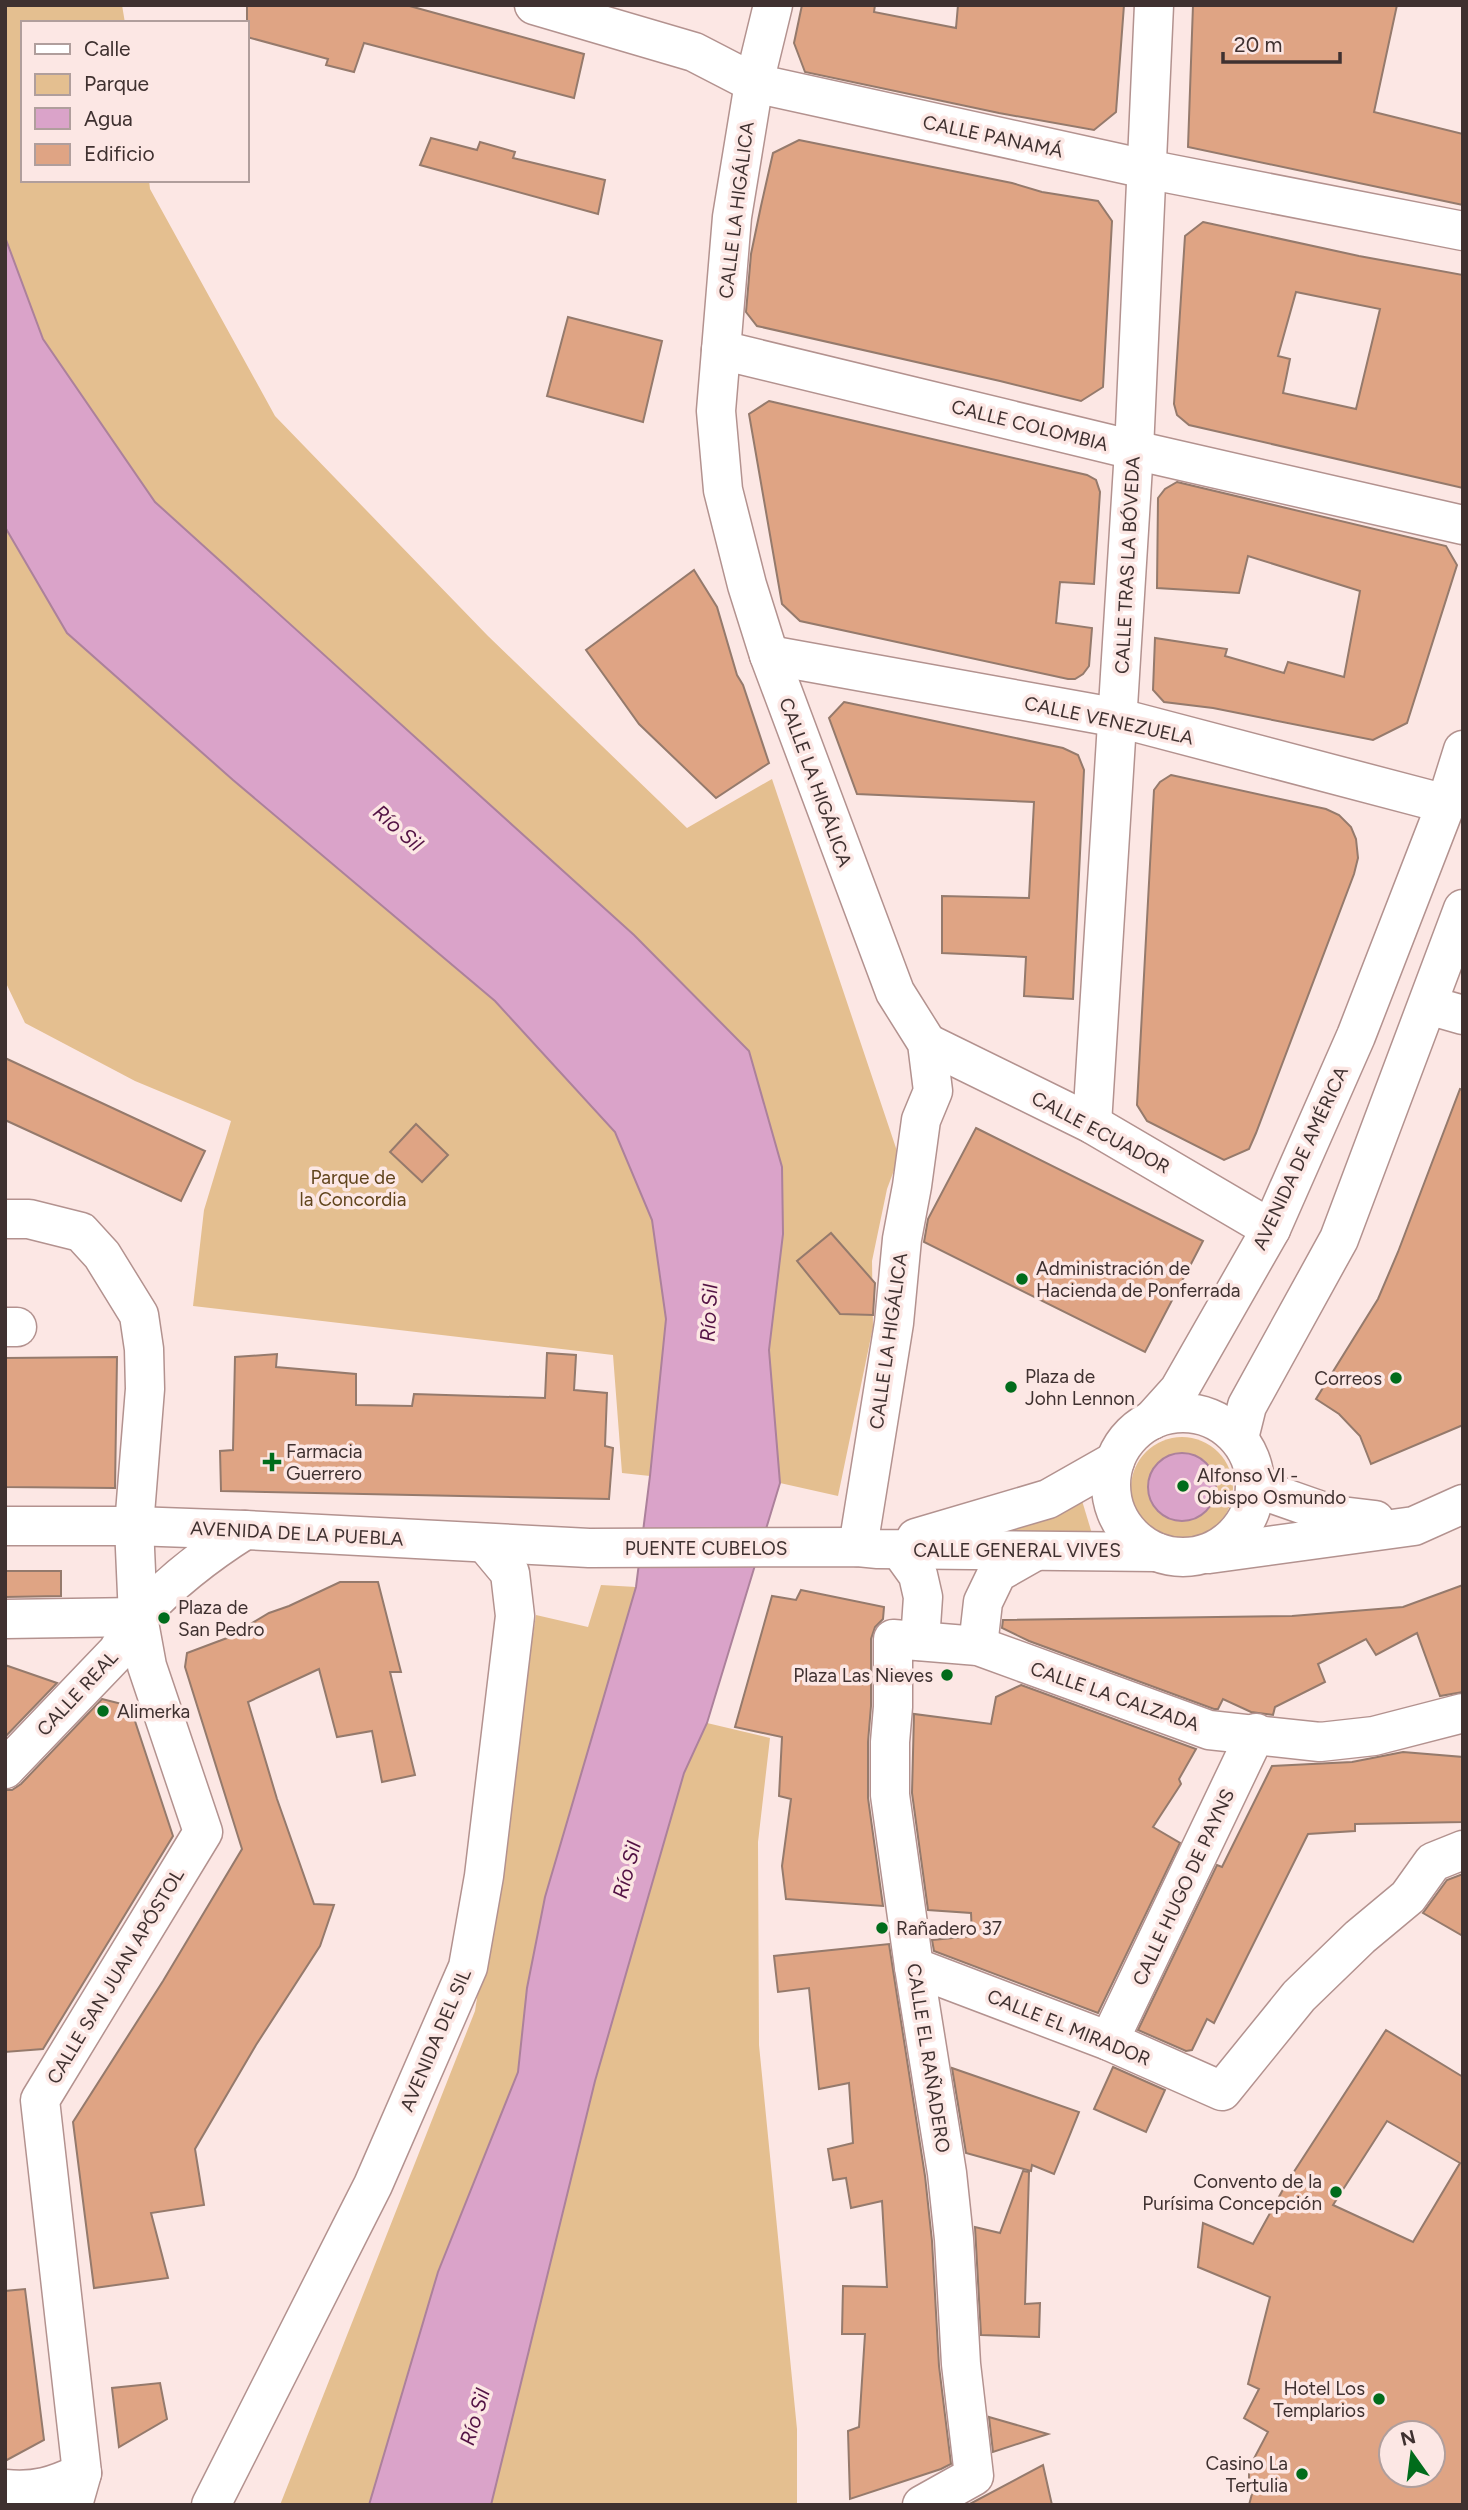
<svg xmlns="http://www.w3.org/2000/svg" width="1468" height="2510" viewBox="0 0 1468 2510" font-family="Figtree,sans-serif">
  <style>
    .green { fill: #e4bf90 }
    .water { fill: #daa3c9; stroke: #ac819b; stroke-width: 2 }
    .building { fill: #dfa484; stroke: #957a6c; stroke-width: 2; fill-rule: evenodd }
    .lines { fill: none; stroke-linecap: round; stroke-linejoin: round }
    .minor-casing { stroke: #b3928f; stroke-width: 41 }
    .minor { stroke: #fff; stroke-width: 38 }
    .poi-dot { fill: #016c1b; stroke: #fce7e4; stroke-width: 2.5 }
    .labels { text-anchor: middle; stroke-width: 7; stroke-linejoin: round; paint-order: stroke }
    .street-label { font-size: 19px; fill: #3f3130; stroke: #fce7e4 }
    .park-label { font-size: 19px; fill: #60441c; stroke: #fce7e4 }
    .poi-label { font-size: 19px; fill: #3f3130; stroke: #fce7e4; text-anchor: start }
    .water-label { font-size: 21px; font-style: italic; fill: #531244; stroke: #fce7e4 }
  </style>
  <rect width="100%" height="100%" fill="#fce7e4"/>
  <!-- green -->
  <g class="green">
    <polygon points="5,5 122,5 125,23 23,23 23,180 149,180 150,189 275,416 488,636 687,828 772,779 899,1157 887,1189 872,1261 873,1327 838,1496 780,1483 769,1350 783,1234 749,1051 634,935 155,502 43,339 5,237"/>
    <polygon points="5,527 67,633 233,780 495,1001 615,1132 652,1220 666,1319 650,1476 622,1473 613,1355 193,1306 204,1210 231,1121 135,1081 25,1023 5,981"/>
    <circle cx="1182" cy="1488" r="51"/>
    <polygon points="1080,1494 1093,1537 981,1534"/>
    <polygon points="601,1585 636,1587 545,1897 527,1988 518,2072 438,2272 369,2505 280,2505 475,2011 536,1615 588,1627"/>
    <polygon points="707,1723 770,1738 758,1842 759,2045 797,2429 797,2505 491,2505 595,2081 684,1772"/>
  </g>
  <!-- water -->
  <g class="water">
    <polygon points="5,237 43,339 155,502 634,935 749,1051 782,1167 783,1234 769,1350 780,1483 707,1723 684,1773 595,2081 491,2505 369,2505 438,2272 518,2072 527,1988 545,1897 636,1587 650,1476 666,1319 652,1220 615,1132 495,1001 233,780 67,633 5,527"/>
    <circle cx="1182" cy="1487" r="34"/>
  </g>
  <!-- building -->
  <g class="building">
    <polygon points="247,5 406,5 584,54 574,98 364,43 354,72 326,65 328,59 247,37"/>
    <polygon points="802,5 875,5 874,12 956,28 958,5 1124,5 1116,112 1094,130 999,113 805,72 794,43"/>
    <polygon points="1193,5 1397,5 1374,112 1463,134 1463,205 1188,147"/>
    <polygon points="431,138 477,150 480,142 515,152 513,158 605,180 598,214 420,165"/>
    <polygon points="799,140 1012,183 1042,192 1098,201 1112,221 1103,387 1081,401 1000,381 757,326 746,312 751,254 761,206 773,153"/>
    <path d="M1203,222L1359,256L1463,275V488L1189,425L1177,415L1174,404L1185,236ZM1296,292L1380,309L1356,409L1283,393L1290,359L1278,356Z"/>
    <polygon points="568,317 662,341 643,422 547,396"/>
    <polygon points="769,401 1087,475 1096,480 1100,492 1094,584 1060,582 1056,623 1092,628 1089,666 1083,674 1075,679 1068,679 800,621 782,604 749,414"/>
    <polygon points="1177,482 1446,546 1457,565 1407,723 1373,740 1213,708 1164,702 1153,690 1155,638 1227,649 1225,656 1284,673 1288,662 1344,677 1360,591 1248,556 1239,593 1157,588 1158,498 1165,489"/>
    <polygon points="694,570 717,607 737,675 743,685 769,763 716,798 639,724 586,650"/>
    <polygon points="844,702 1063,748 1078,755 1084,770 1073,999 1024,996 1026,957 942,953 942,896 1029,898 1034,802 857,794 829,718"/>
    <polygon points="1171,775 1326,809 1339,815 1351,827 1356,839 1358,858 1354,874 1256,1133 1249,1149 1224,1160 1147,1121 1137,1105 1154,790 1160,782"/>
    <polygon points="5,1058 205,1151 181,1201 5,1120"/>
    <polygon points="1460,1089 1463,1090 1463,1425 1371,1464 1360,1436 1339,1414 1316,1399 1378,1299 1398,1252"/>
    <polygon points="416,1124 448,1155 422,1182 390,1152"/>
    <polygon points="976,1128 1203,1241 1145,1352 924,1242 928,1219"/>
    <polygon points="831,1233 875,1283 873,1315 840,1314 797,1261"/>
    <polygon points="547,1353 576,1355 574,1390 607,1393 605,1446 613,1448 609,1499 221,1491 220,1451 233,1450 235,1357 277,1354 276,1367 356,1374 356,1405 412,1406 414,1394 545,1398"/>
    <polygon points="117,1357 115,1488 5,1487 5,1358"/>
    <polygon points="5,1571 61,1571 61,1596 5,1597"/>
    <polygon points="340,1582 378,1582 401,1672 390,1672 415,1775 382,1782 372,1731 337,1737 319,1669 248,1702 277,1799 314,1904 334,1905 320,1946 256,2045 195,2149 204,2205 151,2213 168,2278 94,2288 73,2122 163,1981 242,1849 185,1667 187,1653 227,1638 269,1613 289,1606"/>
    <polygon points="1463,1585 1463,1692 1440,1696 1417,1633 1376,1655 1366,1639 1318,1664 1325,1682 1275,1707 1273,1715 1251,1712 1223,1699 1218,1709 1214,1709 1029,1641 1002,1628 1003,1620 1292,1616 1403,1607"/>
    <polygon points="801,1590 884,1607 883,1619 875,1627 871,1639 871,1706 868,1742 868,1798 883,1906 786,1899 782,1866 791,1799 779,1796 782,1737 735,1727 772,1596 796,1600"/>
    <polygon points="5,1665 57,1683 5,1737"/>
    <polygon points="1021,1685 1196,1749 1179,1779 1181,1784 1153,1827 1180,1843 1098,2013 934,1951 932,1940 972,1936 971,1913 928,1910 912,1793 914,1714 991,1724 996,1697"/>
    <polygon points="102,1699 130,1706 173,1836 43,2049 5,2052 5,1790 12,1790 21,1784"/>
    <polygon points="1403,1752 1463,1757 1463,1822 1355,1824 1355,1831 1308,1834 1214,2023 1207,2019 1192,2050 1186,2051 1138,2030 1217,1865 1222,1867 1272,1766 1352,1762"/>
    <polygon points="1463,1874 1463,1936 1423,1913 1447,1880"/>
    <polygon points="889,1944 925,2176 932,2241 939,2366 951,2464 941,2469 850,2499 848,2431 859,2427 865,2334 842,2334 843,2286 887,2287 882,2201 851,2208 846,2178 833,2180 828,2149 853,2143 849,2083 819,2089 809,1988 778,1992 774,1956"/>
    <path d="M1386,2030L1463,2077V2505H1249L1253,2490L1249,2481V2468L1268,2432L1244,2418L1259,2389L1248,2384L1270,2297L1198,2267L1203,2223L1253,2244L1286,2184ZM1387,2121L1460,2163L1413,2242L1333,2205ZM1391,2433H1433V2475H1391Z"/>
    <polygon points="1113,2067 1165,2090 1146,2132 1094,2109"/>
    <polygon points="952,2068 1079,2112 1054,2174 1032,2165 1031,2171 966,2153"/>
    <polygon points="1023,2171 1029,2172 1025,2304 1040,2303 1039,2337 981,2335 975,2227 1000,2233"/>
    <polygon points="25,2289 44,2440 5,2461 5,2291"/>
    <polygon points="160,2383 167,2419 119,2447 112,2388"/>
    <polygon points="989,2417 1048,2434 993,2452"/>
    <polygon points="1043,2465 1052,2505 967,2505 968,2505"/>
  </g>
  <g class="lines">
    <!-- minor casing -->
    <g class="minor-casing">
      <g id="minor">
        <polyline points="534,5 694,52 754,83 1146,169 1463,231"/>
        <polyline points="773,5 754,83 732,217 716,411 723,490 747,585 769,655 895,992 927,1043 933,1091 921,1120 912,1186 902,1239 894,1323 858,1547"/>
        <polyline points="721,350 1134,450 1463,525"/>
        <polyline points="769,655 1119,718 1446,804"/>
        <polyline points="1428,1005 1463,1015"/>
        <polyline points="927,1043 1092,1124 1271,1229"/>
        <polyline points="1092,1124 1134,450 1154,5"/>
        <polyline points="5,1219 29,1219 81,1232 102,1255 139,1315 144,1349 145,1389 134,1526 138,1617 117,1652 5,1769"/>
        <polyline points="5,1327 17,1327"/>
        <circle cx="1183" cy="1485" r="72"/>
        <polyline points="1152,1420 1179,1390 1271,1229 1356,1036 1446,804 1463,750"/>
        <polyline points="1239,1438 1247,1406 1339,1239 1463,909"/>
        <polyline points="1256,1488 1333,1515 1375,1520"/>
        <polyline points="5,1526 134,1526 245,1530 589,1548 858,1547 878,1549 1156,1552"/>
        <polyline points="916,1538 1048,1499 1115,1461"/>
        <polyline points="900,1550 918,1575 923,1597 920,1641"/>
        <polyline points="1209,1554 1414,1526 1463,1504"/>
        <path d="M138,1617C170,1583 205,1555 245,1530"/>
        <polyline points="5,1619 138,1617"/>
        <polyline points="978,1646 983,1602 997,1573 1034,1552"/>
        <polyline points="914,1967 1109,2041 1222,2091 1299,1996 1360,1937 1408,1897 1433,1862 1463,1850"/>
        <polyline points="1109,2041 1256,1733"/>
        <path d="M5,2489C37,2492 53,2486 82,2473"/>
        <polyline points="73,2505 82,2473 40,2100 203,1832 147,1666 138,1617"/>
        <polyline points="211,2505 373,2185 468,1967 484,1876 515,1616 510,1573 485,1543"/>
        <polyline points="922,2505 974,2476 961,2364 954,2239 947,2173 914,1967 890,1795 890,1742 893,1707 893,1639 978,1646 1209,1730 1320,1742 1374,1736 1463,1713"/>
      </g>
    </g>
    <!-- minor -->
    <use href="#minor" class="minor"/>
  </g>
  <!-- markers -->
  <g class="poi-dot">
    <circle cx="1022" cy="1279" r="7"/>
    <circle cx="1396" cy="1378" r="7"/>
    <circle cx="1011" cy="1387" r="7"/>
    <path d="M268.5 1451.5h7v7h7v7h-7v7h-7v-7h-7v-7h7z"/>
    <circle cx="1183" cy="1486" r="7"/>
    <circle cx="164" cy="1618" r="7"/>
    <circle cx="947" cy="1675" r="7"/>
    <circle cx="103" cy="1711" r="7"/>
    <circle cx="882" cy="1928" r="7"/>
    <circle cx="1336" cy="2192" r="7"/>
    <circle cx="1379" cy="2399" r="7"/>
    <circle cx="1302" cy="2474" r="7"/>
  </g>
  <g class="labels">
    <!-- street labels -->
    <g class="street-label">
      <text transform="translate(993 136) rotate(12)" y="7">CALLE PANAMÁ</text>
      <text transform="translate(736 210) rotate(-83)" y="7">CALLE LA HIGÁLICA</text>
      <text transform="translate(1030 425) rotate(14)" y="7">CALLE COLOMBIA</text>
      <text transform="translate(1127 565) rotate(-87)" y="7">CALLE TRAS LA BÓVEDA</text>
      <text transform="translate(1109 720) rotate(12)" y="7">CALLE VENEZUELA</text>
      <text transform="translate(816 782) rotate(70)" y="7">CALLE LA HIGÁLICA</text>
      <text transform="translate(1101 1132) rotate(28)" y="7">CALLE ECUADOR</text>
      <text transform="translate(1300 1158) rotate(-65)" y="7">AVENIDA DE AMÉRICA</text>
      <text transform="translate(888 1341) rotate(-82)" y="7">CALLE LA HIGÁLICA</text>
      <text transform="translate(297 1533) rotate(3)" y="7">AVENIDA DE LA PUEBLA</text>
      <text x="706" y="1555">PUENTE CUBELOS</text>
      <text x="1017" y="1557">CALLE GENERAL VIVES</text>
      <text transform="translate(77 1693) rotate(-47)" y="7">CALLE REAL</text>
      <text transform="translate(1115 1696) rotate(19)" y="7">CALLE LA CALZADA</text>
      <text transform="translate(1183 1887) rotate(-65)" y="7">CALLE HUGO DE PAYNS</text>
      <text transform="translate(115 1976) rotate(-59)" y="7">CALLE SAN JUAN APÓSTOL</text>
      <text transform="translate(1069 2027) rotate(22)" y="7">CALLE EL MIRADOR</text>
      <text transform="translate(435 2040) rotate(-67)" y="7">AVENIDA DEL SIL</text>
      <text transform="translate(929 2058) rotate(81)" y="7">CALLE EL RAÑADERO</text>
    </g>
    <!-- park labels -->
    <g class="park-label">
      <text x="353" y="1184">Parque de<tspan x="353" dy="22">la Concordia</tspan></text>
    </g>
    <!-- poi labels -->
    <g class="poi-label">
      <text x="1036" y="1275">Administración de<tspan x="1036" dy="22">Hacienda de Ponferrada</tspan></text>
      <text x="1025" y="1383">Plaza de<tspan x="1025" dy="22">John Lennon</tspan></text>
      <text x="1382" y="1385" text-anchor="end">Correos</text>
      <text x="286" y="1458">Farmacia<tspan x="286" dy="22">Guerrero</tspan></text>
      <text x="1197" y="1482">Alfonso VI -<tspan x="1197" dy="22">Obispo Osmundo</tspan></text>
      <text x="178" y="1614">Plaza de<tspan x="178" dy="22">San Pedro</tspan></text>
      <text x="933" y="1682" text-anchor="end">Plaza Las Nieves</text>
      <text x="117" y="1718">Alimerka</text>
      <text x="896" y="1935">Rañadero 37</text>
      <text x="1322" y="2188" text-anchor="end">Convento de la<tspan x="1322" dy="22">Purísima Concepción</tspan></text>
      <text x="1365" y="2395" text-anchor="end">Hotel Los<tspan x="1365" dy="22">Templarios</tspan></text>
      <text x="1288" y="2470" text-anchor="end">Casino La<tspan x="1288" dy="22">Tertulia</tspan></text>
    </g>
    <!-- water labels -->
    <g class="water-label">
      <text transform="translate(398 828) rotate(41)" y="7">Río Sil</text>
      <text transform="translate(709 1313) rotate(-87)" y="7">Río Sil</text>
      <text transform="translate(627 1870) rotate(-75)" y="7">Río Sil</text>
      <text transform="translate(475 2417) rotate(-73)" y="7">Río Sil</text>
    </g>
  </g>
  <!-- border -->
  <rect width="1468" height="2510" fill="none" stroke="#3f3130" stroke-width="14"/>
  <!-- legend -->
  <rect x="21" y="21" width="228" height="161" fill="#fce7e4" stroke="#b09e9c" stroke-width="2"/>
  <rect x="35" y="44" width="35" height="10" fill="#ffffff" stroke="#b09e9c" stroke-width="2"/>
  <text x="84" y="56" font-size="21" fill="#3f3130">Calle</text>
  <rect x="35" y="74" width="35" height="21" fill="#e4bf90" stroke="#b09e9c" stroke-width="2"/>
  <text x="84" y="91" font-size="21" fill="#3f3130">Parque</text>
  <rect x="35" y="108" width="35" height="21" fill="#daa3c9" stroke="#b09e9c" stroke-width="2"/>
  <text x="84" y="126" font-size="21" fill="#3f3130">Agua</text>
  <rect x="35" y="144" width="35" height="21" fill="#dfa484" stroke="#b09e9c" stroke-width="2"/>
  <text x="84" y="161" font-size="21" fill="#3f3130">Edificio</text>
  <!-- north arrow -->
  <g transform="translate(1412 2454) rotate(346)"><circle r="33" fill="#fce7e4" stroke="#b09e9c" stroke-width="2"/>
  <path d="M0-5L12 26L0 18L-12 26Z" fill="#016c1b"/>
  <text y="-10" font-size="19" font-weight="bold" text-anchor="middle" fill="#3f3130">N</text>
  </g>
  <!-- scale -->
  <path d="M1223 52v10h117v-10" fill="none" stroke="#3f3130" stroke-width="3.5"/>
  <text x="1234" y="52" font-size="21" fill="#3f3130" stroke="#fce7e4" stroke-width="5" paint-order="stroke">20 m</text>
</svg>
